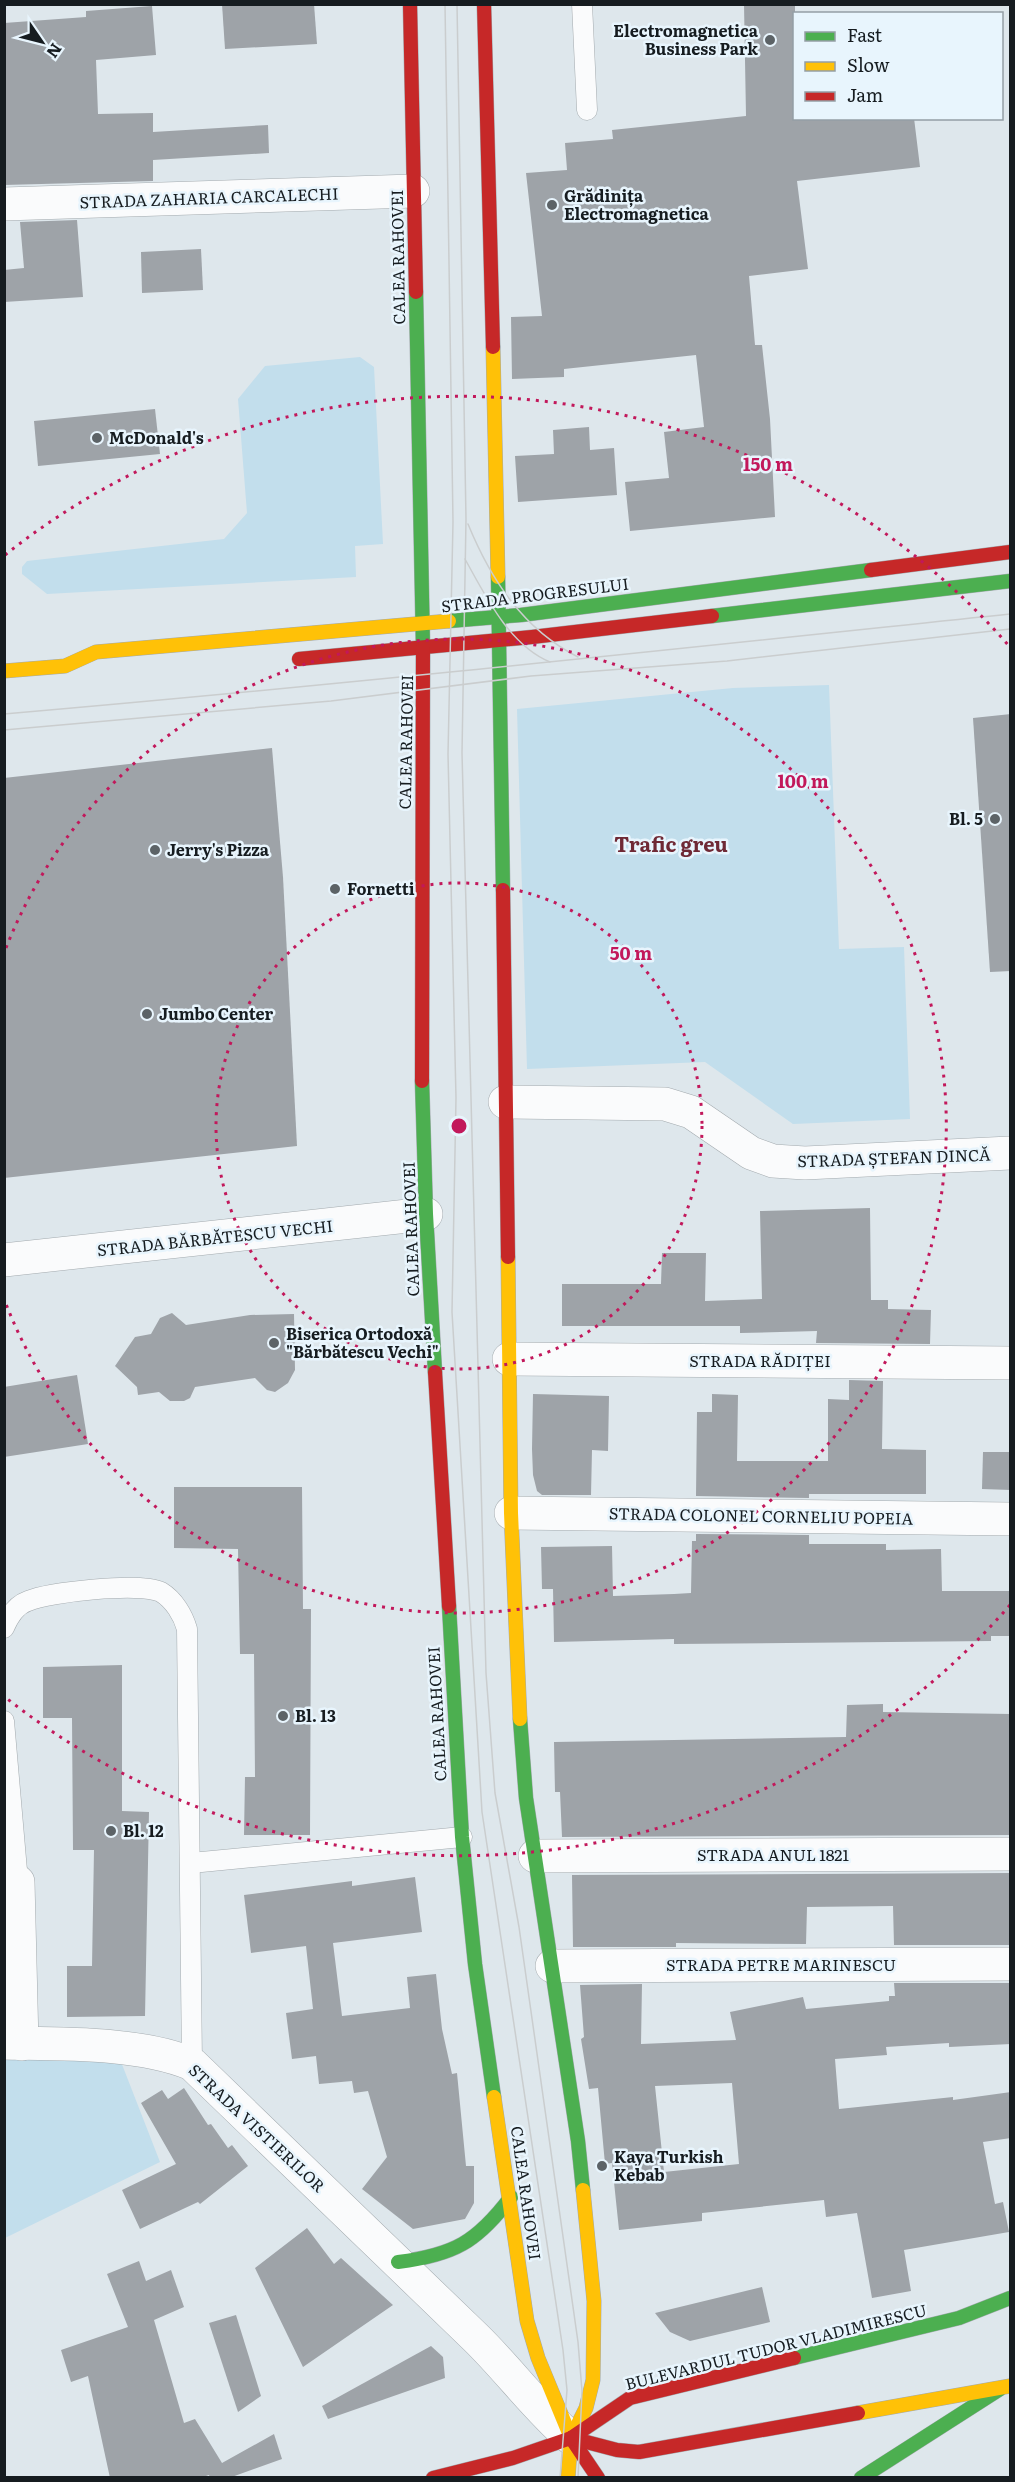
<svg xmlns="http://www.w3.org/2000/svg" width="1015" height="2482" viewBox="0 0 1015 2482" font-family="Literata,serif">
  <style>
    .green { fill: #c2deec }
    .building { fill: #9ea3a8; fill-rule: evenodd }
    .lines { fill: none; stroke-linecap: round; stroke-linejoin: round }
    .lane-casing { stroke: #a3aaae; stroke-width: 21 }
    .street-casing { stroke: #a3aaae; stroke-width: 34 }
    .fast-casing { stroke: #a3aaae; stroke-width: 15 }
    .slow-casing { stroke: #a3aaae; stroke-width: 15 }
    .jam-casing { stroke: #a3aaae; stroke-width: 15 }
    .lane { stroke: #fafbfc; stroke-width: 20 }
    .street { stroke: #fafbfc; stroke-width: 33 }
    .fast { stroke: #4caf50; stroke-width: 14 }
    .slow { stroke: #ffc107; stroke-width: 14 }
    .jam { stroke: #c62828; stroke-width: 14 }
    .tram { stroke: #cacdce; stroke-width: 1.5 }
    .ring { fill: none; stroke: #c2185b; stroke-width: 3; stroke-dasharray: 3 6 }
    .poi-dot { fill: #5c6367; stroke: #e8f5fd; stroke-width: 2 }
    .labels { text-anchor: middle; stroke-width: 5; stroke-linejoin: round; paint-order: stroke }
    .poi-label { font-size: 16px; font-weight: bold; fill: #161c20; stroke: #e8f5fd; text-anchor: start }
    .street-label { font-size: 16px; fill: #161c20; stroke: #e8f5fd }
    .quarter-label { font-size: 20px; font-weight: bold; fill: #6f2935; stroke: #e8f5fd }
    .centre { fill: #c2185b; stroke: #e8f5fd; stroke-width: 3 }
    .ring-label { font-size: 18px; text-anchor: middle; font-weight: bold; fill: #c2185b; stroke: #e8f5fd; stroke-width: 5; stroke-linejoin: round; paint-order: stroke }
  </style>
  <rect width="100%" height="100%" fill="#dee7ec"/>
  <!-- green -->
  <g class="green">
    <polygon points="360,357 374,367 383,544 355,546 356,577 47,594 22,574 22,567 27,561 224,539 247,513 238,399 265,366"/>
    <polygon points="829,685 839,949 904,947 910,1119 793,1124 705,1062 527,1069 517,709 733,688"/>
    <polygon points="4,1870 22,2043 116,2049 160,2162 5,2238"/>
  </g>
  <!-- building -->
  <g class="building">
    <polygon points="222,4 314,4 317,44 225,49"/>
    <polygon points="744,4 795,4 795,118 914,118 920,167 797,181 808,269 749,276 755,345 762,345 770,419 775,517 630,531 625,482 669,478 664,432 704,427 696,355 564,369 564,377 512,379 511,317 542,316 526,173 567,170 565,143 613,139 612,130 746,116"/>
    <polygon points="152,6 156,55 96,60 98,114 153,113 153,132 268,125 269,153 153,160 153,181 4,185 4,23 86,17 86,11"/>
    <polygon points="77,220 83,297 4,302 4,270 24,268 20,222"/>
    <polygon points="201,249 203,290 142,293 141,252"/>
    <polygon points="155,409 160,454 38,466 34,421"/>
    <polygon points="589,427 590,450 614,448 617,495 518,502 515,456 554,454 553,430"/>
    <polygon points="1011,714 1011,971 990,972 973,718"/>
    <polygon points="272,748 283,877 297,1146 4,1178 4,778"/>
    <polygon points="870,1208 871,1300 888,1300 888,1309 931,1310 930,1344 816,1343 817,1331 740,1333 740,1326 562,1326 562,1284 661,1284 662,1253 706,1253 705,1301 762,1299 760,1211"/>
    <polygon points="172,1313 186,1325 250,1315 294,1314 295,1370 288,1383 275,1392 267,1390 255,1378 195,1387 190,1398 184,1401 170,1401 159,1392 138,1395 137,1387 115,1366 135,1337 151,1334 160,1318"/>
    <polygon points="77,1375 88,1444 4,1457 4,1387"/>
    <polygon points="849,1380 883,1381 882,1449 926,1450 926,1494 809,1494 809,1498 696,1496 697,1412 712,1412 712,1394 738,1395 737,1461 828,1461 828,1399 849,1400"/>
    <polygon points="533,1394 609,1396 608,1451 592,1450 591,1495 542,1495 537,1491 533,1475 532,1449"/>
    <polygon points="983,1452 1011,1452 1011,1490 982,1489"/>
    <polygon points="174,1487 302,1487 303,1609 311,1609 310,1835 244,1835 245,1777 255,1777 254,1654 240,1654 238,1549 174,1548"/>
    <polygon points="696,1534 809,1535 809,1544 886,1544 886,1550 941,1549 942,1591 1011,1591 1011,1636 991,1636 991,1641 674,1644 674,1639 554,1642 553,1589 542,1589 541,1547 612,1546 613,1596 674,1594 691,1593 692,1541 696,1541"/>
    <polygon points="122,1665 122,1811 149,1812 145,2016 67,2017 67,1966 92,1966 94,1850 73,1850 72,1718 43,1718 43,1667"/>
    <polygon points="883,1704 883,1712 1011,1714 1011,1835 562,1837 560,1792 555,1792 554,1742 846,1737 847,1705"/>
    <polygon points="1011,1873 1011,1945 894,1945 893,1906 807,1907 806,1944 676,1943 676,1947 573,1947 572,1875"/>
    <polygon points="415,1877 422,1932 333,1943 342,2016 410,2008 407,1977 436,1974 442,2029 452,2074 457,2073 466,2166 474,2166 474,2203 465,2219 413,2229 362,2189 387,2157 368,2091 354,2093 352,2081 319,2084 316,2056 292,2059 286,2013 313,2009 306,1946 251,1953 244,1895 352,1881 352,1886"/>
    <path d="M894,1983H1011V2044L949,2047V2043L886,2047L887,2055L835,2059L839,2109L953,2097V2100L1011,2092V2138L983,2142L995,2204L1003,2202L1009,2232L904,2250L911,2291L872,2298L857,2213L826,2217L824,2200L702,2213V2221L619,2230L612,2163L605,2164L598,2088L589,2089L581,2039L584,2037L580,1985L642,1984L641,2044L736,2040L730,2012L803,1997L806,2009L889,2001V1996H895ZM732,2083L739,2164L664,2172L655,2086Z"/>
    <polygon points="184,2088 208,2125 211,2124 228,2148 232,2145 248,2166 200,2204 198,2202 140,2229 122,2190 176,2164 141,2103 162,2090 168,2099"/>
    <polygon points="307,2228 334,2264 341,2258 393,2305 303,2367 255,2268"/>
    <polygon points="139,2261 146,2281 171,2270 184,2307 154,2320 184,2423 195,2419 222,2463 274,2434 282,2459 229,2478 210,2478 209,2475 200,2478 110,2478 88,2376 71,2382 61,2350 128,2327 107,2274"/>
    <polygon points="762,2287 770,2322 690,2341 670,2332 655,2313"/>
    <polygon points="236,2315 261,2396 238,2412 209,2323"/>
    <polygon points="431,2346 443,2357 445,2378 328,2419 322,2406"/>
  </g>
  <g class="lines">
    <!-- lane casing -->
    <g class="lane-casing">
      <g id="lane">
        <polyline points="582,4 587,110"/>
        <path d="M4,1628C9,1616 16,1605 28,1601C49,1592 140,1582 161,1592C174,1600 183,1615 187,1629L192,2064"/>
        <polyline points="4,1721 18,1882"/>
        <polyline points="191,1863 462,1837"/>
      </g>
    </g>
    <!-- street casing -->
    <g class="street-casing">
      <g id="street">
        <polyline points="4,204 413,191"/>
        <polyline points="505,1102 665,1104 691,1112 751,1153 773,1161 805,1163 1010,1153"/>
        <polyline points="4,1260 426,1214"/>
        <polyline points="509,1359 1010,1363"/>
        <polyline points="511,1513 1010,1519"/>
        <polyline points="535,1856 1010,1854"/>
        <polyline points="4,1870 18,1882 22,2044"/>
        <polyline points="552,1966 1010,1964"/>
        <path d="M4,2043C62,2044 139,2042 192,2064L475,2337C509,2370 536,2408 571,2438"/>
      </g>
    </g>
    <!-- fast casing -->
    <g class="fast-casing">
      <g id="fast">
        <polyline points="416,292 423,648"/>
        <polyline points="498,577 503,890"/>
        <polyline points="712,616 1010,581"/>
        <polyline points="449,621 521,615 871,570"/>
        <polyline points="422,1081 426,1214 435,1372"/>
        <polyline points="449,1606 462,1837 475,1964 494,2097"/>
        <polyline points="520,1719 526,1798 578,2141 583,2190"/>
        <path d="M398,2262C454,2255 477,2242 511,2197"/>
        <polyline points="794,2358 959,2318 1010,2298"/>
        <polyline points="861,2478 1000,2389"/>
      </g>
    </g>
    <!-- slow casing -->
    <g class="slow-casing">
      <g id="slow">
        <polyline points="493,347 498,577"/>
        <polyline points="4,671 65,666 96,652 449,621"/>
        <polyline points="508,1257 511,1513 520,1719"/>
        <polyline points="494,2097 527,2321 538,2358 571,2438"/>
        <polyline points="858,2413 1010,2386"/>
        <polyline points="568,2478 571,2438 586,2408 593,2380 594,2301 583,2190"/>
      </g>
    </g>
    <!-- jam casing -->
    <g class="jam-casing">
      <g id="jam">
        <polyline points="410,4 416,292"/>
        <polyline points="484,4 493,347"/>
        <polyline points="871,570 1010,552"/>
        <polyline points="299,659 532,637 712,616"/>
        <polyline points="503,890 508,1257"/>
        <polyline points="422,1081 423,648"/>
        <polyline points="435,1372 449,1606"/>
        <polyline points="571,2438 598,2478"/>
        <polyline points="571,2438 617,2450 639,2452 858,2413"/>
        <polyline points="433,2478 513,2458 571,2438 630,2398 794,2358"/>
      </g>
    </g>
    <!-- lane -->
    <use href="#lane" class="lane"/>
    <!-- street -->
    <use href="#street" class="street"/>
    <!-- fast -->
    <use href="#fast" class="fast"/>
    <!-- slow -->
    <use href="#slow" class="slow"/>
    <!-- jam -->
    <use href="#jam" class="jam"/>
    <!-- tram -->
    <g class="tram">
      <polyline points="445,4 453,522 448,754 456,1098 452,1312 482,1812 563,2350 567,2390 560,2478"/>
      <polyline points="457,4 466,519 462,753 486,1673 495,1793 519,1927 578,2342 582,2391 578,2478"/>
      <path d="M468,524C491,580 523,629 578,657"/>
      <path d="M465,559C485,595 509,645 550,662"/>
      <path d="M4,714C340,685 675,649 1010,614"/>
      <polyline points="4,730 331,701 531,676 727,661 1010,629"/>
    </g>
  </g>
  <!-- distance rings -->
  <g class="ring">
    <circle cx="459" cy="1126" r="243"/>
    <path d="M6 948A487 487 0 1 1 6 1304"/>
    <path d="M1010 1605A730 730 0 0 1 5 1697M5 555A730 730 0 0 1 1010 647"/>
  </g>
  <!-- markers -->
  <g class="poi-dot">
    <circle cx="770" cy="40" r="6"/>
    <circle cx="552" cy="205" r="6"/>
    <circle cx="97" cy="438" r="6"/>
    <circle cx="995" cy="819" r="6"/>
    <circle cx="155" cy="850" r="6"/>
    <circle cx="335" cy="889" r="6"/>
    <circle cx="147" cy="1014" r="6"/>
    <circle cx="274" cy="1343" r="6"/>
    <circle cx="283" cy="1716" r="6"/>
    <circle cx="111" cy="1831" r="6"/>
    <circle cx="602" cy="2166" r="6"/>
  </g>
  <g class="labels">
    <!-- poi labels -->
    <g class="poi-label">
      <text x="758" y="37" text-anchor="end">Electromagnetica<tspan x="758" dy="18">Business Park</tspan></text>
      <text x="564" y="202">Grădinița<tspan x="564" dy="18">Electromagnetica</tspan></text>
      <text x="109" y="444">McDonald's</text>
      <text x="983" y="825" text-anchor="end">Bl. 5</text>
      <text x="167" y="856">Jerry's Pizza</text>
      <text x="347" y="895">Fornetti</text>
      <text x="159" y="1020">Jumbo Center</text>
      <text x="286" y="1340">Biserica Ortodoxă<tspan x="286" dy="18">"Bărbătescu Vechi"</tspan></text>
      <text x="295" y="1722">Bl. 13</text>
      <text x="123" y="1837">Bl. 12</text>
      <text x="614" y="2163">Kaya Turkish<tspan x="614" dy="18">Kebab</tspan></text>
    </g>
    <!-- street labels -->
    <g class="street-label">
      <text transform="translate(209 198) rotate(-2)" y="6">STRADA ZAHARIA CARCALECHI</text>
      <text transform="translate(398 257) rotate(-91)" y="6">CALEA RAHOVEI</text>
      <text transform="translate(535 595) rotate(-7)" y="6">STRADA PROGRESULUI</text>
      <text transform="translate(406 742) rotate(-89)" y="6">CALEA RAHOVEI</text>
      <text transform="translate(894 1158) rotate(-2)" y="6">STRADA ȘTEFAN DINCĂ</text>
      <text transform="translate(411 1229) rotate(-92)" y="6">CALEA RAHOVEI</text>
      <text transform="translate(215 1238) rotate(-6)" y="6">STRADA BĂRBĂTESCU VECHI</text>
      <text x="760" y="1367">STRADA RĂDIȚEI</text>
      <text transform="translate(761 1516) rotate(1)" y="6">STRADA COLONEL CORNELIU POPEIA</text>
      <text transform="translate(437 1714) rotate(-93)" y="6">CALEA RAHOVEI</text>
      <text x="773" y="1861">STRADA ANUL 1821</text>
      <text x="781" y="1971">STRADA PETRE MARINESCU</text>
      <text transform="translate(257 2128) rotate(43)" y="6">STRADA VISTIERILOR</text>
      <text transform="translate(526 2193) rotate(82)" y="6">CALEA RAHOVEI</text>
      <text transform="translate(776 2347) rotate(-14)" y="6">BULEVARDUL TUDOR VLADIMIRESCU</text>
    </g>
    <!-- quarter labels -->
    <g class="quarter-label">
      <text x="671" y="852">Trafic greu</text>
    </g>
  </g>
  <circle cx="459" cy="1126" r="9" class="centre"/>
  <g class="ring-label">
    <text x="768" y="471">150 m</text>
    <text x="803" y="788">100 m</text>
    <text x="631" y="960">50 m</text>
  </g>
  <!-- border -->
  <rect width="1015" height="2482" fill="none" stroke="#161c20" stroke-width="12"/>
  <!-- legend -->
  <rect x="793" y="12" width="210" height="108" fill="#e8f5fd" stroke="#949ea5" stroke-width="1.5"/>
  <rect x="805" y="32" width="30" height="9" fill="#4caf50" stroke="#949ea5" stroke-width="1.5"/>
  <text x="847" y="42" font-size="18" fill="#161c20">Fast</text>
  <rect x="805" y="62" width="30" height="9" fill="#ffc107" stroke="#949ea5" stroke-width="1.5"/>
  <text x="847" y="72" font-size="18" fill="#161c20">Slow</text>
  <rect x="805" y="92" width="30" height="9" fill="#c62828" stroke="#949ea5" stroke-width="1.5"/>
  <text x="847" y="102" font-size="18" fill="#161c20">Jam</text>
  <!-- north arrow -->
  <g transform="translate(42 42) rotate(125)" stroke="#e8f5fd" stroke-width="4.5" paint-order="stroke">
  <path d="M0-4.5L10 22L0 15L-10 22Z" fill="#161c20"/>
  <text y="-9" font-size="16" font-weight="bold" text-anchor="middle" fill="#161c20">N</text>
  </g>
</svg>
